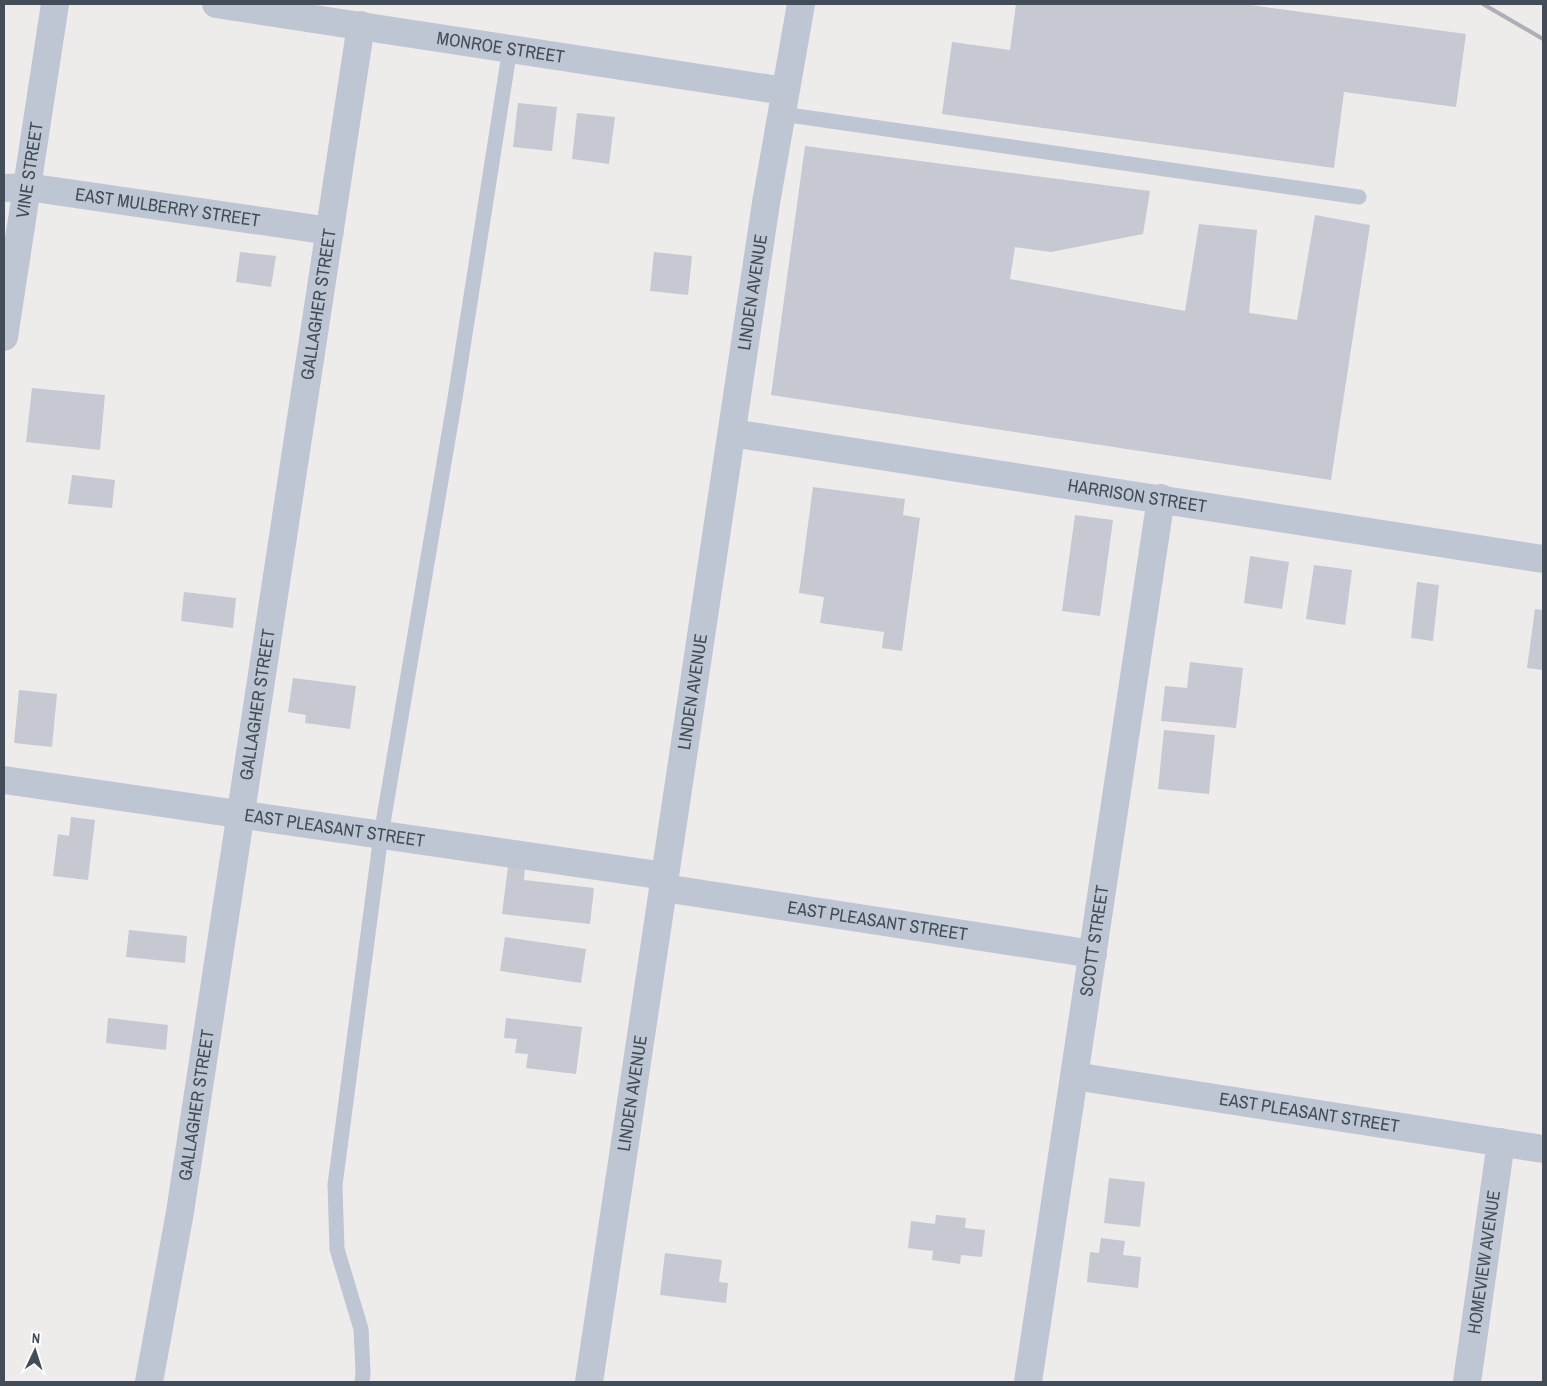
<svg xmlns="http://www.w3.org/2000/svg" width="1547" height="1386" viewBox="0 0 1547 1386" font-family="'Archivo Narrow',sans-serif">
  <style>
    .building { fill: #c6c9d2 }
    .lines { fill: none; stroke-linecap: round; stroke-linejoin: round }
    .path { stroke: #6ad0a7; stroke-width: 3; stroke-dasharray: 4 2.5; stroke-linecap: butt }
    .lane { stroke: #bdc6d2; stroke-width: 15 }
    .street { stroke: #bdc6d2; stroke-width: 28 }
    .rail { stroke: #adafb6; stroke-width: 4 }
    .labels { text-anchor: middle; stroke-width: 5; stroke-linejoin: round; paint-order: stroke }
    .street-label { font-size: 18px; fill: #424d59; stroke: #fff }
  </style>
  <rect width="100%" height="100%" fill="#eeebeb"/>
  <!-- building -->
  <g class="building">
    <polygon points="1016,4 1243,4 1466,34 1456,107 1344,92 1334,168 942,114 952,42 1010,50"/>
    <polygon points="518,103 557,107 552,151 513,147"/>
    <polygon points="577,113 615,117 609,164 572,159"/>
    <polygon points="805,146 1150,191 1143,234 1051,252 1015,247 1010,279 1185,311 1199,224 1257,230 1249,313 1297,320 1315,215 1370,225 1331,480 771,395"/>
    <polygon points="240,252 276,256 271,287 236,282"/>
    <polygon points="654,252 692,256 688,295 650,291"/>
    <polygon points="32,388 105,395 100,450 26,442"/>
    <polygon points="72,475 115,480 112,508 68,504"/>
    <polygon points="813,487 905,499 903,515 920,518 902,651 882,648 884,632 820,623 824,597 799,593"/>
    <polygon points="1075,515 1113,520 1100,616 1062,611"/>
    <polygon points="1250,556 1289,562 1282,609 1244,603"/>
    <polygon points="1314,565 1352,570 1345,625 1306,619"/>
    <polygon points="1417,582 1439,585 1433,641 1411,638"/>
    <polygon points="184,592 236,598 233,628 181,621"/>
    <polygon points="1535,609 1543,610 1543,670 1527,668"/>
    <polygon points="1190,662 1243,668 1236,728 1161,721 1165,686 1187,688"/>
    <polygon points="293,678 356,686 350,729 305,723 306,715 288,712"/>
    <polygon points="19,690 57,694 52,747 14,743"/>
    <polygon points="1164,730 1215,735 1209,794 1158,789"/>
    <polygon points="71,817 95,820 88,880 53,876 58,834 69,836"/>
    <polygon points="508,866 525,868 524,880 594,888 590,924 502,914"/>
    <polygon points="129,930 187,936 185,963 126,957"/>
    <polygon points="505,937 586,949 581,983 500,971"/>
    <polygon points="108,1018 168,1025 166,1050 106,1043"/>
    <polygon points="506,1018 582,1027 576,1074 526,1068 528,1054 515,1053 517,1039 504,1038"/>
    <polygon points="1109,1178 1145,1182 1140,1227 1104,1223"/>
    <polygon points="936,1215 966,1218 965,1228 985,1230 982,1257 961,1255 960,1264 932,1260 933,1251 908,1248 911,1221 935,1224"/>
    <polygon points="1101,1238 1125,1241 1123,1255 1141,1257 1138,1288 1087,1282 1090,1252 1099,1253"/>
    <polygon points="665,1253 722,1260 719,1282 728,1283 726,1303 660,1295"/>
  </g>
  <g class="lines">
    <!-- path -->
    <polyline class="path" points="1542,4 1543,4"/>
    <!-- lane -->
    <g class="lane">
      <polyline points="782,114 1359,197"/>
      <polyline points="362,1382 363,1372 361,1329 337,1249 335,1185 381,835 455,398 510,48"/>
    </g>
    <!-- street -->
    <g class="street">
      <path id="s1" d="M216,4L785,91"/>
      <path id="s2" d="M4,188L27,187L330,231"/>
      <path id="s3" d="M4,337L55,4"/>
      <path id="s4" d="M732,433L1543,559"/>
      <path id="s5" d="M4,780L665,876"/>
      <path id="s6" d="M664,888L1093,954"/>
      <path id="s7" d="M1074,1076L1543,1149"/>
      <path id="s8" d="M149,1382L180,1212L361,25"/>
      <path id="s9" d="M589,1382L766,203L801,4"/>
      <path id="s10" d="M1028,1382L1161,498"/>
      <path id="s11" d="M1467,1382L1501,1142"/>
    </g>
    <!-- rail -->
    <polyline class="rail" points="1483,4 1543,39"/>
  </g>
  <g class="labels">
    <!-- street labels -->
    <g class="street-label">
      <text dy="6" stroke="none"><textPath href="#s1" startOffset="288">MONROE STREET</textPath></text>
      <text dy="6" stroke="none"><textPath href="#s3" startOffset="169">VINE STREET</textPath></text>
      <text dy="6" stroke="none"><textPath href="#s2" startOffset="165">EAST MULBERRY STREET</textPath></text>
      <text dy="6" stroke="none"><textPath href="#s9" startOffset="1102">LINDEN AVENUE</textPath></text>
      <text dy="6" stroke="none"><textPath href="#s8" startOffset="1091">GALLAGHER STREET</textPath></text>
      <text dy="6" stroke="none"><textPath href="#s4" startOffset="410">HARRISON STREET</textPath></text>
      <text dy="6" stroke="none"><textPath href="#s9" startOffset="698">LINDEN AVENUE</textPath></text>
      <text dy="6" stroke="none"><textPath href="#s8" startOffset="686">GALLAGHER STREET</textPath></text>
      <text dy="6" stroke="none"><textPath href="#s5" startOffset="334">EAST PLEASANT STREET</textPath></text>
      <text dy="6" stroke="none"><textPath href="#s6" startOffset="216">EAST PLEASANT STREET</textPath></text>
      <text dy="6" stroke="none"><textPath href="#s10" startOffset="446">SCOTT STREET</textPath></text>
      <text dy="6" stroke="none"><textPath href="#s9" startOffset="292">LINDEN AVENUE</textPath></text>
      <text dy="6" stroke="none"><textPath href="#s8" startOffset="281">GALLAGHER STREET</textPath></text>
      <text dy="6" stroke="none"><textPath href="#s7" startOffset="238">EAST PLEASANT STREET</textPath></text>
      <text dy="6" stroke="none"><textPath href="#s11" startOffset="121">HOMEVIEW AVENUE</textPath></text>
    </g>
  </g>
  <!-- border -->
  <rect width="1547" height="1386" fill="none" stroke="#424d59" stroke-width="10"/>
  <!-- north arrow -->
  <g transform="translate(35 1351) rotate(4)" stroke="#ffffff" stroke-width="4" paint-order="stroke">
  <path d="M0-4L9 19L0 12L-9 19Z" fill="#424d59"/>
  <text y="-8" font-size="14" font-weight="bold" text-anchor="middle" fill="#424d59">N</text>
  </g>
</svg>
